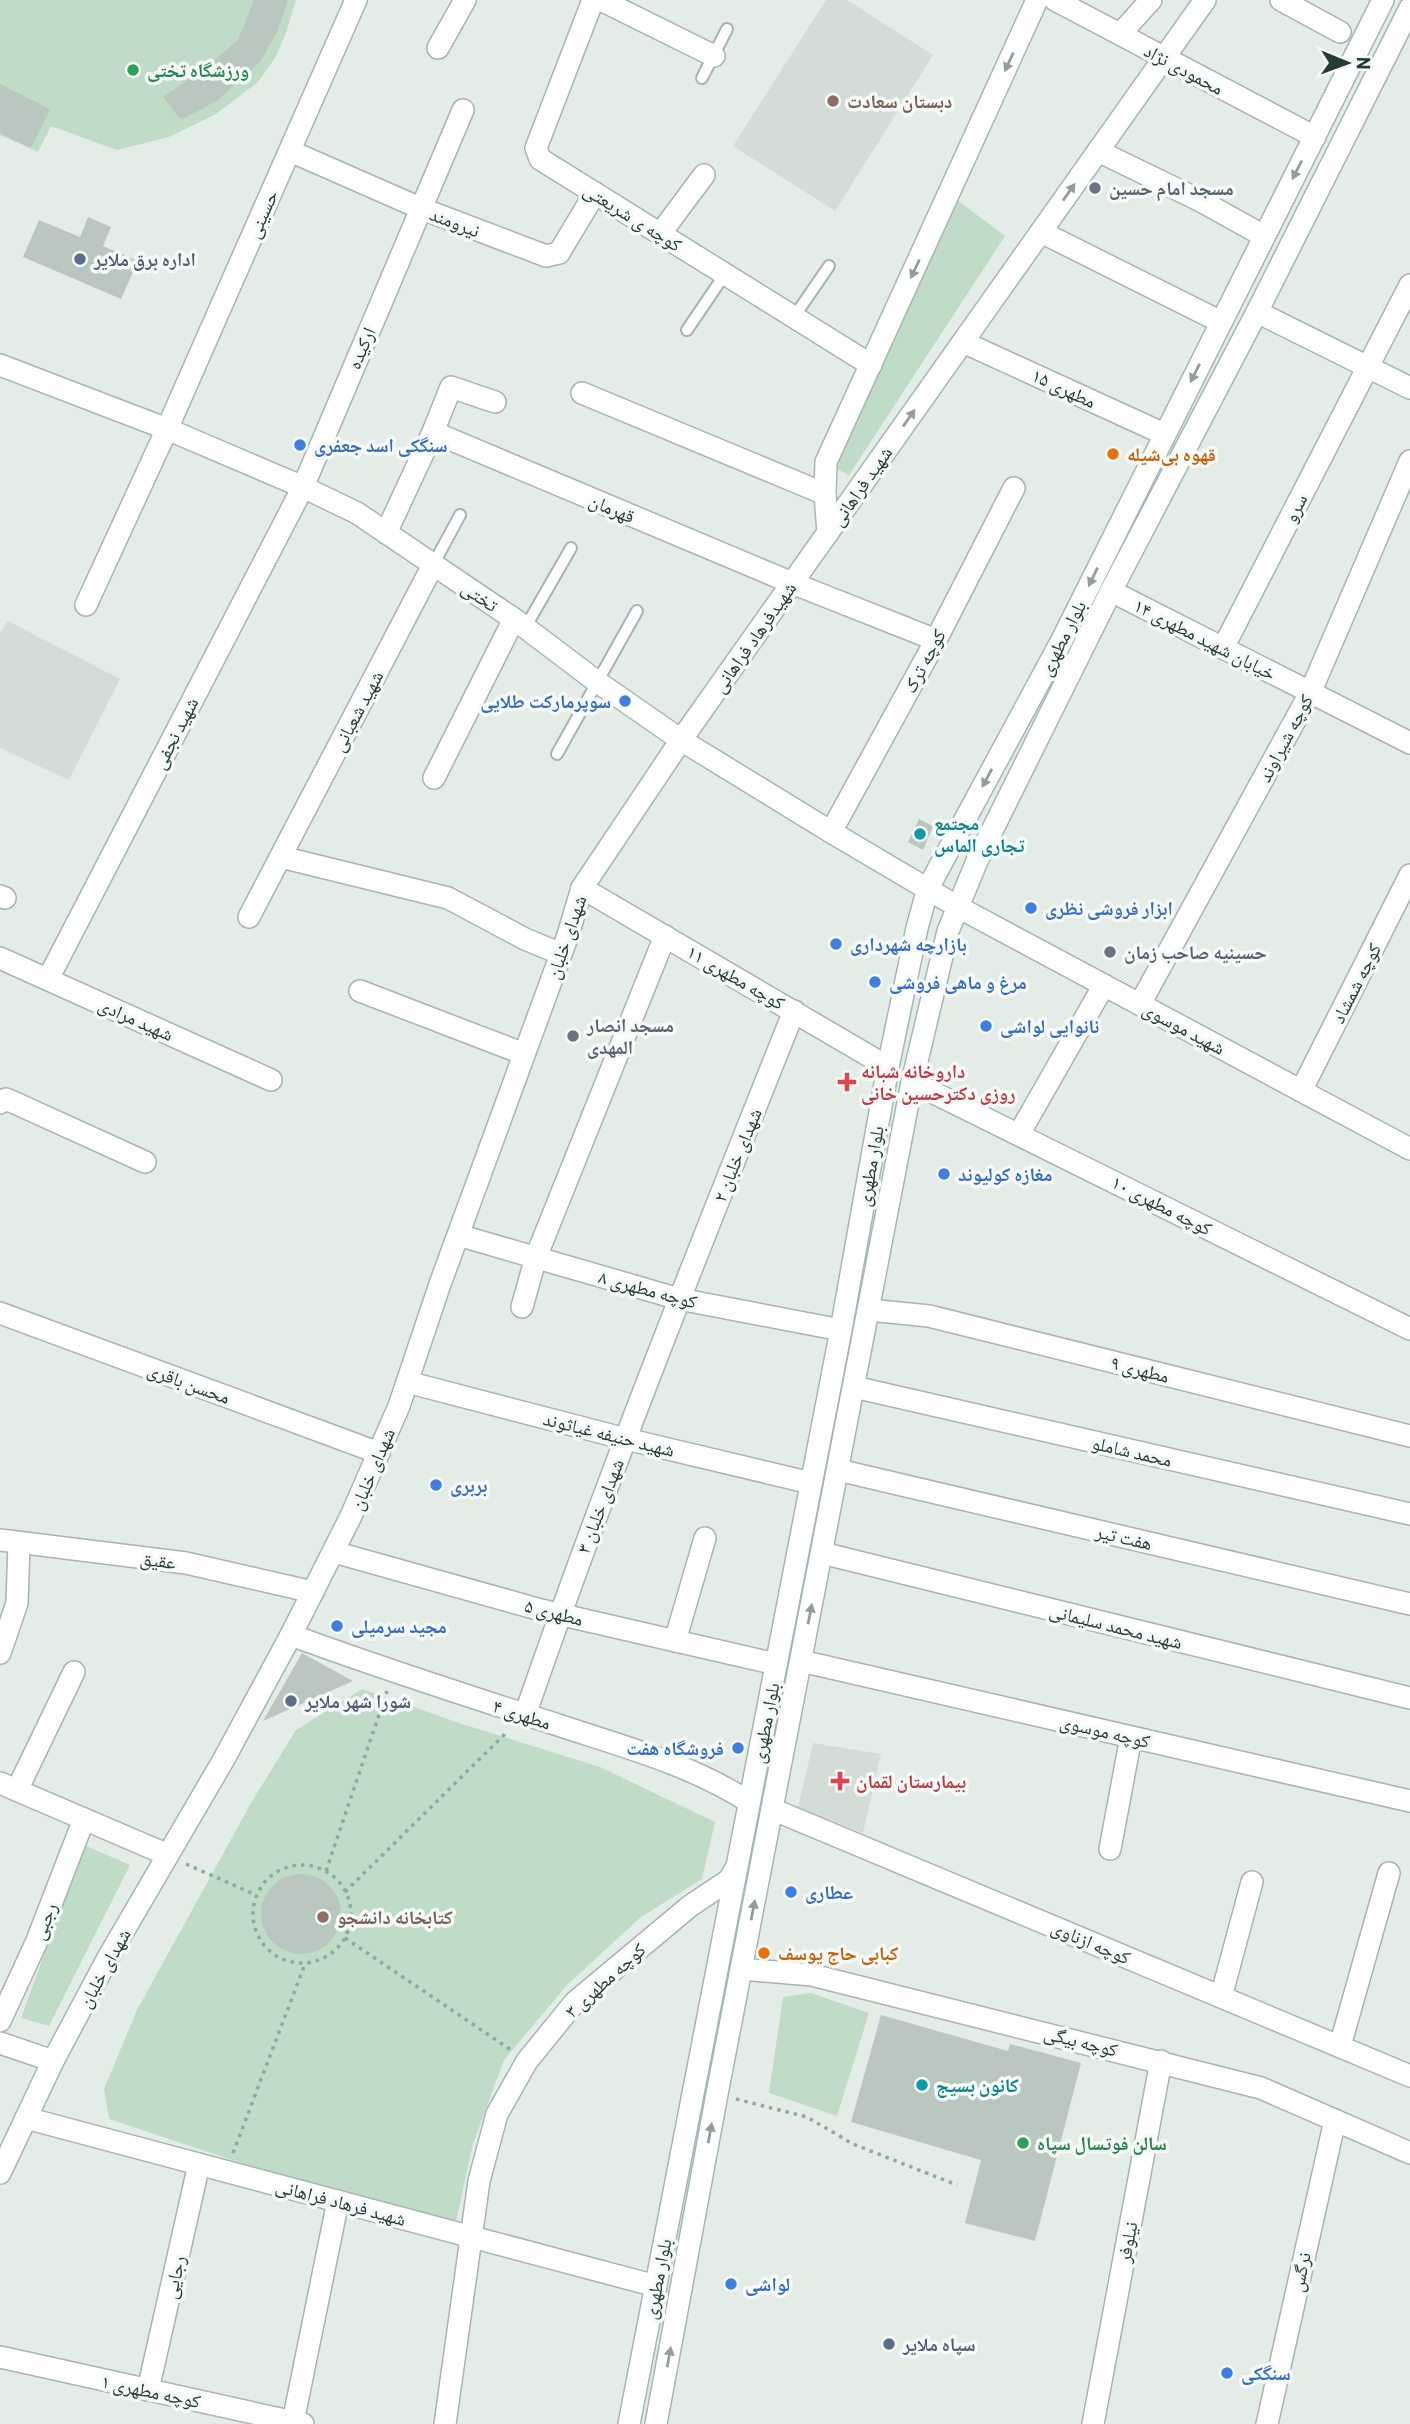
<svg xmlns="http://www.w3.org/2000/svg" width="1410" height="2424" viewBox="0 0 1410 2424" font-family="Barlow,'Noto Naskh Arabic',sans-serif">
  <style>
    .built { fill: #d3dcd7 }
    .green { fill: #c0dbc6 }
    .building { fill: #bac7c1 }
    .lines { fill: none; stroke-linecap: round; stroke-linejoin: round }
    .lane-casing { stroke: #a7b4af; stroke-width: 14 }
    .street-casing { stroke: #a7b4af; stroke-width: 24 }
    .secondary-casing { stroke: #a4b7b0; stroke-width: 24 }
    .path { stroke: #88ada0; stroke-width: 3.5; stroke-dasharray: 3.5 5; stroke-linecap: butt }
    .lane { stroke: #fff; stroke-width: 10 }
    .street { stroke: #fff; stroke-width: 21 }
    .secondary { stroke: #fff; stroke-width: 21 }
    .oneway { fill: #929e9a }
    .leisure-dot { fill: #2e9e5b; stroke: #f5f9f7; stroke-width: 2.5 }
    .education-dot { fill: #8d6e63; stroke: #f5f9f7; stroke-width: 2.5 }
    .worship-dot { fill: #6b7280; stroke: #f5f9f7; stroke-width: 2.5 }
    .service-dot { fill: #5c6f8a; stroke: #f5f9f7; stroke-width: 2.5 }
    .shop-dot { fill: #3f7fe0; stroke: #f5f9f7; stroke-width: 2.5 }
    .food-dot { fill: #e8710a; stroke: #f5f9f7; stroke-width: 2.5 }
    .culture-dot { fill: #0f9aa8; stroke: #f5f9f7; stroke-width: 2.5 }
    .health-dot { fill: #e0444e; stroke: #f5f9f7; stroke-width: 2.5 }
    .labels { text-anchor: middle; stroke-width: 7; stroke-linejoin: round; paint-order: stroke }
    .street-label { font-size: 19px; fill: #253c35; stroke: #f5f9f7 }
    .leisure-label { font-size: 19px; font-weight: bold; fill: #27864d; stroke: #f5f9f7; text-anchor: start }
    .education-label { font-size: 19px; font-weight: bold; fill: #785e54; stroke: #f5f9f7; text-anchor: start }
    .worship-label { font-size: 19px; font-weight: bold; fill: #5b616d; stroke: #f5f9f7; text-anchor: start }
    .service-label { font-size: 19px; font-weight: bold; fill: #4e5e75; stroke: #f5f9f7; text-anchor: start }
    .shop-label { font-size: 19px; font-weight: bold; fill: #366cbe; stroke: #f5f9f7; text-anchor: start }
    .food-label { font-size: 19px; font-weight: bold; fill: #c56008; stroke: #f5f9f7; text-anchor: start }
    .culture-label { font-size: 19px; font-weight: bold; fill: #0d838f; stroke: #f5f9f7; text-anchor: start }
    .health-label { font-size: 19px; font-weight: bold; fill: #be3a42; stroke: #f5f9f7; text-anchor: start }
  </style>
  <rect width="100%" height="100%" fill="#e4ece8"/>
  <!-- built -->
  <g class="built">
    <polygon points="826,0 847,0 933,55 835,211 733,146"/>
    <polygon points="8,621 120,679 69,780 0,748 0,633"/>
    <polygon points="813,1743 881,1754 863,1833 798,1808"/>
  </g>
  <!-- green -->
  <g class="green">
    <polygon points="0,0 296,0 286,33 275,58 258,82 216,114 169,137 117,150 51,126 38,152 0,135"/>
    <polygon points="957,200 1005,236 849,475 833,467"/>
    <polygon points="362,1689 462,1724 600,1767 715,1822 702,1879 641,1917 568,1984 504,2060 473,2144 455,2226 325,2191 109,2119 104,2089 137,2010 251,1803 296,1730"/>
    <polygon points="84,1845 130,1865 49,2026 21,2018"/>
    <polygon points="811,1993 869,2013 837,2116 769,2093 783,1997"/>
  </g>
  <!-- building -->
  <g class="building">
    <polygon points="254,0 288,0 278,30 260,62 218,100 181,120 163,97 210,64 238,40"/>
    <polygon points="0,84 50,109 31,148 0,133"/>
    <polygon points="88,217 111,227 103,246 138,261 121,299 23,257 39,220 80,237"/>
    <polygon points="919,819 933,826 923,850 908,842"/>
    <polygon points="302,1653 353,1681 263,1721"/>
    <circle cx="301" cy="1914" r="40"/>
    <polygon points="881,2015 1008,2051 1010,2044 1081,2063 1035,2241 965,2223 981,2160 851,2122"/>
  </g>
  <g class="lines">
    <!-- lane casing -->
    <g class="lane-casing">
      <g id="lane">
        <polyline points="702,78 727,29"/>
        <polyline points="794,317 829,266"/>
        <polyline points="687,330 725,274"/>
        <polyline points="433,565 460,515"/>
        <polyline points="525,628 571,548"/>
        <polyline points="557,754 637,611"/>
      </g>
    </g>
    <!-- street casing -->
    <g class="street-casing">
      <g id="street">
        <polyline points="593,0 536,148 540,159 871,365"/>
        <polyline points="601,0 714,56"/>
        <polyline points="1055,0 1315,137"/>
        <polyline points="1281,0 1340,32"/>
        <polyline points="1120,34 1151,0"/>
        <polyline points="438,48 465,0"/>
        <polyline points="290,151 420,208 546,256 559,253 595,193"/>
        <polyline points="1098,151 1201,201 1264,236"/>
        <polyline points="1041,232 1221,322"/>
        <polyline points="660,234 704,175"/>
        <polyline points="1257,312 1410,388"/>
        <polyline points="963,342 1164,434"/>
        <polyline points="582,393 825,494"/>
        <polyline points="433,432 451,387 495,402"/>
        <polyline points="386,533 433,432 792,583 936,640"/>
        <polyline points="1111,591 1410,743"/>
        <polyline points="86,605 167,429 356,0"/>
        <polyline points="1223,648 1410,285"/>
        <polyline points="434,778 514,619"/>
        <polyline points="831,832 936,640 1014,488"/>
        <polyline points="281,857 448,898 525,939 561,954"/>
        <polyline points="582,888 888,1067"/>
        <polyline points="0,896 5,898"/>
        <polyline points="249,917 433,565"/>
        <polyline points="0,958 271,1080"/>
        <polyline points="48,979 303,487 463,110"/>
        <polyline points="360,991 524,1054"/>
        <polyline points="1140,1004 1310,693 1410,461"/>
        <polyline points="912,1082 1410,1329"/>
        <polyline points="1301,1091 1410,875"/>
        <polyline points="0,1103 6,1099 13,1102 145,1162"/>
        <polyline points="1019,1134 1104,985"/>
        <polyline points="458,1235 679,1299 841,1330"/>
        <polyline points="522,1307 536,1257 665,936"/>
        <polyline points="869,1310 929,1316 1410,1436"/>
        <polyline points="0,1313 379,1453"/>
        <polyline points="407,1382 626,1439 811,1483"/>
        <polyline points="854,1387 1410,1514"/>
        <polyline points="838,1470 1410,1604"/>
        <polyline points="0,1540 186,1563 313,1592"/>
        <polyline points="334,1552 541,1610 776,1664"/>
        <polyline points="822,1553 1410,1698"/>
        <path d="M291,1635C380,1668 471,1697 561,1726C625,1747 692,1765 749,1802"/>
        <polyline points="675,1641 705,1538"/>
        <polyline points="0,1653 17,1603 19,1543"/>
        <polyline points="801,1661 1410,1801"/>
        <path d="M525,1715C607,1477 701,1244 794,1011"/>
        <polyline points="0,1783 168,1855"/>
        <polyline points="17,1790 74,1672"/>
        <polyline points="772,1809 1410,2076"/>
        <polyline points="1110,1849 1131,1737"/>
        <polyline points="741,1969 812,1975 1261,2088 1410,2153"/>
        <polyline points="1221,1997 1252,1882"/>
        <polyline points="0,2021 36,1943 84,1819"/>
        <polyline points="0,2043 53,2061"/>
        <polyline points="1340,2046 1389,1873"/>
        <polyline points="26,2118 656,2286"/>
        <polyline points="0,2357 303,2424"/>
        <polyline points="148,2390 199,2164"/>
        <polyline points="293,2422 338,2201"/>
        <polyline points="445,2424 479,2181 497,2114 527,2061 575,2002 690,1906 729,1880 736,1868"/>
        <polyline points="1093,2424 1161,2061"/>
        <polyline points="1267,2424 1335,2120"/>
      </g>
    </g>
    <!-- secondary casing -->
    <g class="secondary-casing">
      <g id="secondary">
        <polyline points="0,365 167,429 303,487 357,513 514,619 596,681 681,740 831,832 958,907 1410,1149"/>
        <polyline points="828,533 825,494 826,462 1037,0"/>
        <polyline points="0,2173 53,2061 109,1956 224,1759 291,1635 351,1516 399,1406 440,1284 568,935 582,888 681,740 1205,0"/>
        <polyline points="629,2424 841,1330 888,1067 917,928 928,888 1062,640 1383,0"/>
        <polyline points="656,2424 717,2094 912,1082 948,931 977,861 1111,591 1257,312 1410,8"/>
      </g>
    </g>
    <!-- path -->
    <g class="path">
      <polyline points="186,1864 256,1895"/>
      <circle cx="302" cy="1914" r="49"/>
      <polyline points="326,1871 387,1691"/>
      <polyline points="345,1892 508,1731"/>
      <polyline points="345,1938 511,2050"/>
      <polyline points="736,2099 807,2117 853,2144 957,2185"/>
      <polyline points="233,2153 305,1964"/>
    </g>
    <!-- lane -->
    <use href="#lane" class="lane"/>
    <!-- street -->
    <use href="#street" class="street"/>
    <!-- secondary -->
    <use href="#secondary" class="secondary"/>
  </g>
  <!-- one-way arrows -->
  <defs><path id="oneway-solid" d="M-6-.8H1V-3.2L6.5 0L1 3.2V.8H-6Z" transform="scale(1.75)"/></defs>
  <g class="oneway">
    <use href="#oneway-solid" transform="translate(1009 62) rotate(115)"/>
    <use href="#oneway-solid" transform="translate(1297 170) rotate(117)"/>
    <use href="#oneway-solid" transform="translate(1069 192) rotate(-55)"/>
    <use href="#oneway-solid" transform="translate(915 269) rotate(115)"/>
    <use href="#oneway-solid" transform="translate(1195 373) rotate(117)"/>
    <use href="#oneway-solid" transform="translate(909 418) rotate(-55)"/>
    <use href="#oneway-solid" transform="translate(1093 577) rotate(116)"/>
    <use href="#oneway-solid" transform="translate(987 778) rotate(118)"/>
    <use href="#oneway-solid" transform="translate(810 1614) rotate(-79)"/>
    <use href="#oneway-solid" transform="translate(753 1910) rotate(-79)"/>
    <use href="#oneway-solid" transform="translate(710 2133) rotate(-80)"/>
    <use href="#oneway-solid" transform="translate(669 2357) rotate(-80)"/>
  </g>
  <!-- markers -->
  <g class="leisure-dot">
    <circle cx="133" cy="70" r="7"/>
    <circle cx="1023" cy="2143" r="7"/>
  </g>
  <g class="education-dot">
    <circle cx="833" cy="101" r="7"/>
    <circle cx="323" cy="1917" r="7"/>
  </g>
  <g class="worship-dot">
    <circle cx="1095" cy="188" r="7"/>
    <circle cx="1110" cy="952" r="7"/>
    <circle cx="573" cy="1036" r="7"/>
  </g>
  <g class="service-dot">
    <circle cx="80" cy="259" r="7"/>
    <circle cx="291" cy="1701" r="7"/>
    <circle cx="889" cy="2344" r="7"/>
  </g>
  <g class="shop-dot">
    <circle cx="300" cy="445" r="7"/>
    <circle cx="625" cy="701" r="7"/>
    <circle cx="1031" cy="908" r="7"/>
    <circle cx="836" cy="944" r="7"/>
    <circle cx="875" cy="982" r="7"/>
    <circle cx="986" cy="1026" r="7"/>
    <circle cx="944" cy="1174" r="7"/>
    <circle cx="436" cy="1485" r="7"/>
    <circle cx="337" cy="1626" r="7"/>
    <circle cx="738" cy="1748" r="7"/>
    <circle cx="791" cy="1892" r="7"/>
    <circle cx="731" cy="2284" r="7"/>
    <circle cx="1227" cy="2373" r="7"/>
  </g>
  <g class="food-dot">
    <circle cx="1113" cy="454" r="7"/>
    <circle cx="764" cy="1953" r="7"/>
  </g>
  <g class="culture-dot">
    <circle cx="920" cy="834" r="7"/>
    <circle cx="922" cy="2085" r="7"/>
  </g>
  <g class="health-dot">
    <path d="M843.5 1071.5h7v7h7v7h-7v7h-7v-7h-7v-7h7z"/>
    <path d="M836.5 1770.5h7v7h7v7h-7v7h-7v-7h-7v-7h7z"/>
  </g>
  <g class="labels">
    <!-- street labels -->
    <g class="street-label">
      <text transform="translate(1184 69) rotate(28)" y="7">محمودی نژاد</text>
      <text transform="translate(262 214) rotate(-66)" y="7">حسینی</text>
      <text transform="translate(633 217) rotate(32)" y="7">کوچه ی شریعتی</text>
      <text transform="translate(455 222) rotate(21)" y="7">نیرومند</text>
      <text transform="translate(361 348) rotate(-67)" y="7">ارکیده</text>
      <text transform="translate(1064 388) rotate(25)" y="7">مطهری ۱۵</text>
      <text transform="translate(861 486) rotate(-55)" y="7">شهید فراهانی</text>
      <text transform="translate(612 508) rotate(23)" y="7">قهرمان</text>
      <text transform="translate(1295 508) rotate(-63)" y="7">سرو</text>
      <text transform="translate(480 596) rotate(34)" y="7">تختی</text>
      <text transform="translate(754 637) rotate(-55)" y="7">شهیدفرهاد فراهانی</text>
      <text transform="translate(1062 638) rotate(-63)" y="7">بلوار مطهری</text>
      <text transform="translate(1205 639) rotate(27)" y="7">خیابان شهید مطهری ۱۴</text>
      <text transform="translate(924 661) rotate(-62)" y="7">کوچه ترک</text>
      <text transform="translate(357 711) rotate(-62)" y="7">شهید شعبانی</text>
      <text transform="translate(175 733) rotate(-63)" y="7">شهید نجفی</text>
      <text transform="translate(1285 738) rotate(-62)" y="7">کوچه شیراوند</text>
      <text transform="translate(566 937) rotate(-71)" y="7">شهدای خلبان</text>
      <text transform="translate(736 977) rotate(30)" y="7">کوچه مطهری ۱۱</text>
      <text transform="translate(1356 983) rotate(-63)" y="7">کوچه شمشاد</text>
      <text transform="translate(136 1019) rotate(24)" y="7">شهید مرادی</text>
      <text transform="translate(1184 1028) rotate(28)" y="7">شهید موسوی</text>
      <text transform="translate(737 1155) rotate(-68)" y="7">شهدای خلبان ۲</text>
      <text transform="translate(870 1166) rotate(-80)" y="7">بلوار مطهری</text>
      <text transform="translate(1162 1205) rotate(27)" y="7">کوچه مطهری ۱۰</text>
      <text transform="translate(648 1289) rotate(15)" y="7">کوچه مطهری ۸</text>
      <text transform="translate(1140 1369) rotate(14)" y="7">مطهری ۹</text>
      <text transform="translate(189 1383) rotate(20)" y="7">محسن باقری</text>
      <text transform="translate(609 1434) rotate(14)" y="7">شهید حنیفه غیاثوند</text>
      <text transform="translate(1132 1451) rotate(13)" y="7">محمد شاملو</text>
      <text transform="translate(372 1469) rotate(-67)" y="7">شهدای خلبان</text>
      <text transform="translate(600 1506) rotate(-69)" y="7">شهدای خلبان ۳</text>
      <text transform="translate(1124 1537) rotate(13)" y="7">هفت تیر</text>
      <text transform="translate(158 1560) rotate(7)" y="7">عقیق</text>
      <text transform="translate(554 1612) rotate(14)" y="7">مطهری ۵</text>
      <text transform="translate(1116 1626) rotate(14)" y="7">شهید محمد سلیمانی</text>
      <text transform="translate(522 1714) rotate(18)" y="7">مطهری ۴</text>
      <text transform="translate(765 1723) rotate(-79)" y="7">بلوار مطهری</text>
      <text transform="translate(1105 1731) rotate(13)" y="7">کوچه موسوی</text>
      <text transform="translate(44 1921) rotate(-68)" y="7">رجبی</text>
      <text transform="translate(1091 1942) rotate(23)" y="7">کوچه ازناوی</text>
      <text transform="translate(104 1968) rotate(-61)" y="7">شهدای خلبان</text>
      <text transform="translate(605 1980) rotate(-42)" y="7">کوچه مطهری ۳</text>
      <text transform="translate(1081 2041) rotate(14)" y="7">کوچه بیگی</text>
      <text transform="translate(341 2202) rotate(15)" y="7">شهید فرهاد فراهانی</text>
      <text transform="translate(1127 2242) rotate(-79)" y="7">نیلوفر</text>
      <text transform="translate(1300 2272) rotate(-78)" y="7">نرگس</text>
      <text transform="translate(174 2277) rotate(-77)" y="7">رجایی</text>
      <text transform="translate(657 2279) rotate(-79)" y="7">بلوار مطهری</text>
      <text transform="translate(151 2391) rotate(12)" y="7">کوچه مطهری ۱</text>
    </g>
    <!-- leisure labels -->
    <g class="leisure-label">
      <text x="147" y="77">ورزشگاه تختی</text>
      <text x="1037" y="2150">سالن فوتسال سپاه</text>
    </g>
    <!-- education labels -->
    <g class="education-label">
      <text x="847" y="108">دبستان سعادت</text>
      <text x="337" y="1924">کتابخانه دانشجو</text>
    </g>
    <!-- worship labels -->
    <g class="worship-label">
      <text x="1109" y="195">مسجد امام حسین</text>
      <text x="1124" y="959">حسینیه صاحب زمان</text>
      <text x="587" y="1032">مسجد انصار<tspan x="587" dy="22">المهدی</tspan></text>
    </g>
    <!-- service labels -->
    <g class="service-label">
      <text x="94" y="266">اداره برق ملایر</text>
      <text x="305" y="1708">شورا شهر ملایر</text>
      <text x="903" y="2351">سپاه ملایر</text>
    </g>
    <!-- shop labels -->
    <g class="shop-label">
      <text x="314" y="452">سنگکی اسد جعفری</text>
      <text x="611" y="708" text-anchor="end">سوپرمارکت طلایی</text>
      <text x="1045" y="915">ابزار فروشی نظری</text>
      <text x="850" y="951">بازارچه شهرداری</text>
      <text x="889" y="989">مرغ و ماهی فروشی</text>
      <text x="1000" y="1033">نانوایی لواشی</text>
      <text x="958" y="1181">مغازه کولیوند</text>
      <text x="450" y="1492">بربری</text>
      <text x="351" y="1633">مجید سرمیلی</text>
      <text x="724" y="1755" text-anchor="end">فروشگاه هفت</text>
      <text x="805" y="1899">عطاری</text>
      <text x="745" y="2291">لواشی</text>
      <text x="1241" y="2380">سنگکی</text>
    </g>
    <!-- food labels -->
    <g class="food-label">
      <text x="1127" y="461">قهوه بی‌شیله</text>
      <text x="778" y="1960">کبابی حاج یوسف</text>
    </g>
    <!-- culture labels -->
    <g class="culture-label">
      <text x="934" y="830">مجتمع<tspan x="934" dy="22">تجاری الماس</tspan></text>
      <text x="936" y="2092">کانون بسیج</text>
    </g>
    <!-- health labels -->
    <g class="health-label">
      <text x="861" y="1078">داروخانه شبانه<tspan x="861" dy="22">روزی دکترحسین خانی</tspan></text>
      <text x="856" y="1788">بیمارستان لقمان</text>
    </g>
  </g>
  <!-- north arrow -->
  <g transform="translate(1347 63) rotate(91)" stroke="#f5f9f7" stroke-width="5" paint-order="stroke">
  <path d="M0-5L12 26L0 18L-12 26Z" fill="#253c35"/>
  <text y="-10" font-size="19" font-weight="bold" text-anchor="middle" fill="#253c35">N</text>
  </g>
</svg>
